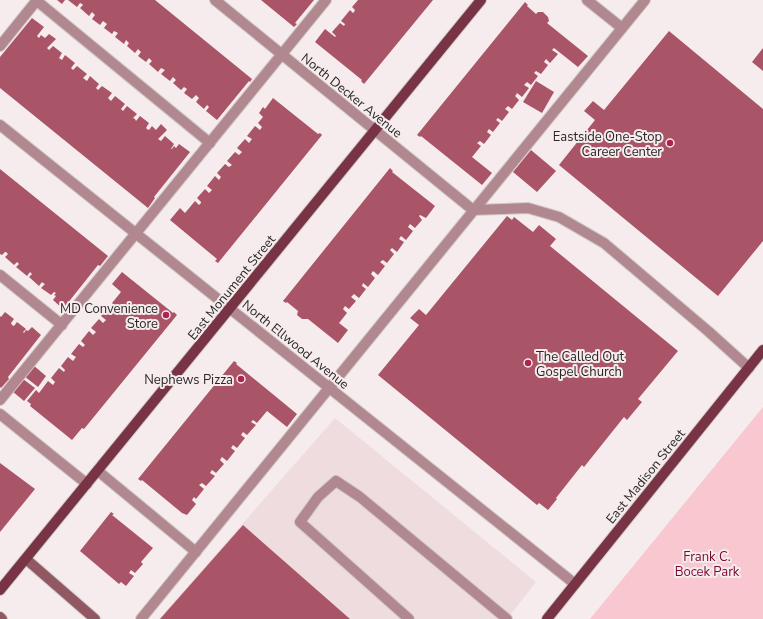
<svg xmlns="http://www.w3.org/2000/svg" width="763" height="619" viewBox="0 0 763 619" font-family="'Nunito Sans',sans-serif">
  <style>
    .built { fill: #efdcdf }
    .green { fill: #f8c7cf }
    .building { fill: #aa5468 }
    .lines { fill: none; stroke-linecap: round; stroke-linejoin: round }
    .lane-casing { stroke: #d1c9c9; stroke-width: 12 }
    .street-casing { stroke: #d1c9c9; stroke-width: 12 }
    .secondary-casing { stroke: #d1c9c9; stroke-width: 12 }
    .primary-casing { stroke: #d1c9c9; stroke-width: 12 }
    .lane { stroke: #b28890; stroke-width: 10 }
    .street { stroke: #b28890; stroke-width: 10 }
    .secondary { stroke: #915763; stroke-width: 10 }
    .primary { stroke: #783344; stroke-width: 10 }
    .poi-dot { fill: #b12152; stroke: #f6eced; stroke-width: 1.5 }
    .labels { text-anchor: middle; stroke-width: 4; stroke-linejoin: round; paint-order: stroke }
    .street-label { font-size: 13px; fill: #2b2727; stroke: #f6eced }
    .poi-label { font-size: 13px; fill: #2b2727; stroke: #f6eced; text-anchor: end }
    .park-label { font-size: 13px; fill: #7a0934; stroke: #f6eced }
  </style>
  <rect width="100%" height="100%" fill="#f6eced"/>
  <!-- built -->
  <polygon class="built" points="335,418 536,582 507,619 159,619"/>
  <!-- green -->
  <polygon class="green" points="763,407 763,619 590,619"/>
  <!-- building -->
  <g class="building">
    <polygon points="57,0 65,0 62,4"/>
    <polygon points="68,0 155,0 252,79 250,82 249,81 217,120 206,111 209,107 207,105 204,109 196,102 199,98 196,95 192,99 184,93 187,89 184,87 181,90 173,83 176,80 173,77 170,81 161,74 165,70 161,68 158,72 149,64 152,61 149,58 146,62 138,56 141,52 138,49 135,53 127,46 129,43 126,40 124,44 115,37 118,33 114,31 112,34 104,28 107,24 103,21 100,25 92,19 95,15 92,12 89,16 80,8 83,5 82,4 80,3 77,7"/>
    <polygon points="261,0 314,0 295,23 297,24 294,27"/>
    <polygon points="358,0 433,0 364,84 361,81 362,80 315,42 325,29 335,37 336,36 332,32 340,23 344,26 345,24 341,21 350,10 353,13 354,12 355,10 352,7"/>
    <polygon points="525,2 528,5 527,6 536,14 538,12 543,12 548,17 549,21 547,23 588,56 578,67 554,48 552,50 558,54 550,63 546,59 544,62 548,65 541,74 536,71 534,73 538,76 531,85 527,82 524,85 529,88 522,97 517,93 516,95 515,96 519,100 512,109 508,106 505,109 509,112 502,121 498,118 496,120 500,123 493,132 489,129 487,132 491,135 484,144 480,141 477,143 481,146 472,157 492,173 482,185 421,136 420,137 417,135"/>
    <polygon points="32,18 44,27 37,36 39,38 41,35 45,38 49,34 56,39 47,48 49,50 53,46 62,53 59,58 62,60 65,55 75,63 71,68 73,70 77,66 87,74 83,78 87,81 90,76 99,84 96,88 98,90 102,86 112,93 108,98 111,101 115,96 125,104 121,109 123,111 127,106 137,114 133,118 135,119 136,121 140,116 149,123 146,128 147,129 149,130 152,126 156,130 161,124 167,130 158,139 161,141 165,136 174,144 171,149 172,149 174,146 176,148 179,144 190,152 154,197 155,198 148,208 0,88 0,57"/>
    <polygon points="669,31 763,109 763,241 718,296 559,165 595,120 584,111 593,101 604,110"/>
    <polygon points="763,48 763,71 752,62"/>
    <polygon points="536,81 554,92 542,113 523,102"/>
    <polygon points="273,98 318,134 320,133 322,135 218,263 215,261 217,259 170,220 180,208 185,213 195,201 199,205 201,203 201,202 197,198 205,189 209,193 212,190 207,186 215,176 219,180 221,177 217,173 225,164 229,167 232,165 227,161 235,152 239,155 242,152 237,148 245,139 249,143 252,139 247,136 255,126 260,130 262,127 258,123 263,117 259,113 263,107 265,109"/>
    <polygon points="531,150 556,171 537,192 513,172"/>
    <polygon points="390,168 393,171 392,172 435,206 426,218 420,215 419,216 422,220 415,228 410,224 408,227 413,231 406,240 401,236 399,239 404,242 397,252 392,248 390,250 394,254 387,263 383,260 380,262 385,266 378,275 373,271 371,274 375,278 368,287 363,283 362,286 366,289 359,298 354,294 351,297 356,301 349,309 345,306 343,309 347,313 339,323 348,330 338,343 308,319 302,319 297,315 298,311 287,302 286,303 283,301"/>
    <polygon points="0,169 108,256 100,266 98,265 63,309 53,300 56,296 54,295 56,293 54,292 51,295 41,288 45,284 43,283 42,282 39,286 29,277 32,274 30,272 27,276 16,267 19,264 17,262 14,265 5,257 8,254 6,252 5,252 2,255 0,254"/>
    <polygon points="507,216 512,220 514,217 533,232 539,225 556,239 550,246 678,351 638,399 642,402 627,420 624,417 584,467 582,465 556,498 557,499 548,510 539,503 537,505 378,375 419,325 410,318 419,309 426,315"/>
    <polygon points="122,272 173,313 174,312 177,315 84,429 82,428 72,440 30,406 31,404 27,401 36,390 39,393 48,381 53,385 55,382 51,378 59,368 64,372 65,370 61,366 68,357 73,361 76,357 71,354 79,344 83,347 85,345 81,341 89,331 93,335 96,332 91,328 99,319 103,323 106,320 101,316 109,306 113,310 116,307 112,303 121,292 112,284"/>
    <polygon points="5,312 14,319 11,323 12,325 14,326 17,322 26,329 23,332 24,333 26,330 28,331 32,327 41,335 8,377 9,379 1,388 0,387 0,316 1,317"/>
    <polygon points="234,361 237,363 236,364 297,414 287,427 267,411 257,423 253,420 251,422 256,425 247,435 243,432 241,435 245,438 237,448 233,445 231,448 235,451 227,461 222,457 220,460 224,464 216,473 212,470 210,473 215,476 206,486 202,483 199,485 204,489 196,499 194,497 192,500 196,504 187,515 182,513 142,480 141,481 138,479"/>
    <polygon points="33,365 46,376 38,387 24,376"/>
    <polygon points="23,379 35,388 24,401 12,391"/>
    <polygon points="0,463 35,489 0,532"/>
    <polygon points="111,512 114,514 112,515 153,548 141,562 143,564 135,573 131,570 129,573 134,576 126,586 121,582 119,584 80,551"/>
    <polygon points="243,525 350,619 160,619"/>
  </g>
  <g class="lines">
    <!-- lane casing -->
    <g class="lane-casing">
      <g id="lane">
        <polyline points="37,1 210,143"/>
        <polyline points="0,46 37,0"/>
        <polyline points="473,210 528,208 559,217 604,243 708,331 749,368"/>
        <polyline points="0,275 62,325"/>
        <polyline points="0,400 326,0"/>
        <polyline points="141,619 645,0"/>
        <polyline points="409,619 300,522 318,497 336,481 360,497 507,619"/>
      </g>
    </g>
    <!-- street casing -->
    <g class="street-casing">
      <g id="street">
        <polyline points="215,0 473,210"/>
        <polyline points="587,0 622,28"/>
        <polyline points="0,125 575,584"/>
        <polyline points="0,414 87,484"/>
        <polyline points="98,471 196,552"/>
      </g>
    </g>
    <!-- secondary casing -->
    <g class="secondary-casing">
      <g id="secondary">
        <polyline points="26,559 95,619"/>
        <polyline points="0,617 2,619"/>
      </g>
    </g>
    <!-- primary casing -->
    <g class="primary-casing">
      <g id="primary">
        <polyline points="0,590 481,0"/>
        <polyline points="547,619 763,350"/>
      </g>
    </g>
    <!-- lane -->
    <use href="#lane" class="lane"/>
    <!-- street -->
    <use href="#street" class="street"/>
    <!-- secondary -->
    <use href="#secondary" class="secondary"/>
    <!-- primary -->
    <use href="#primary" class="primary"/>
  </g>
  <!-- markers -->
  <g class="poi-dot">
    <circle cx="670" cy="143" r="4"/>
    <circle cx="166" cy="315" r="4"/>
    <circle cx="528" cy="363" r="4"/>
    <circle cx="241" cy="379" r="4"/>
  </g>
  <g class="labels">
    <!-- street labels -->
    <g class="street-label">
      <text transform="translate(352 95) rotate(39)" y="5">North Decker Avenue</text>
      <text transform="translate(231 287) rotate(-51)" y="5">East Monument Street</text>
      <text transform="translate(296 344) rotate(39)" y="5">North Ellwood Avenue</text>
      <text transform="translate(645 476) rotate(-51)" y="5">East Madison Street</text>
    </g>
    <!-- poi labels -->
    <g class="poi-label">
      <text x="662" y="141">Eastside One-Stop<tspan x="662" dy="15">Career Center</tspan></text>
      <text x="158" y="313">MD Convenience<tspan x="158" dy="15">Store</tspan></text>
      <text x="536" y="361" text-anchor="start">The Called Out<tspan x="536" dy="15">Gospel Church</tspan></text>
      <text x="233" y="384">Nephews Pizza</text>
    </g>
    <!-- park labels -->
    <g class="park-label">
      <text x="707" y="561">Frank C.<tspan x="707" dy="15">Bocek Park</tspan></text>
    </g>
  </g>
</svg>
